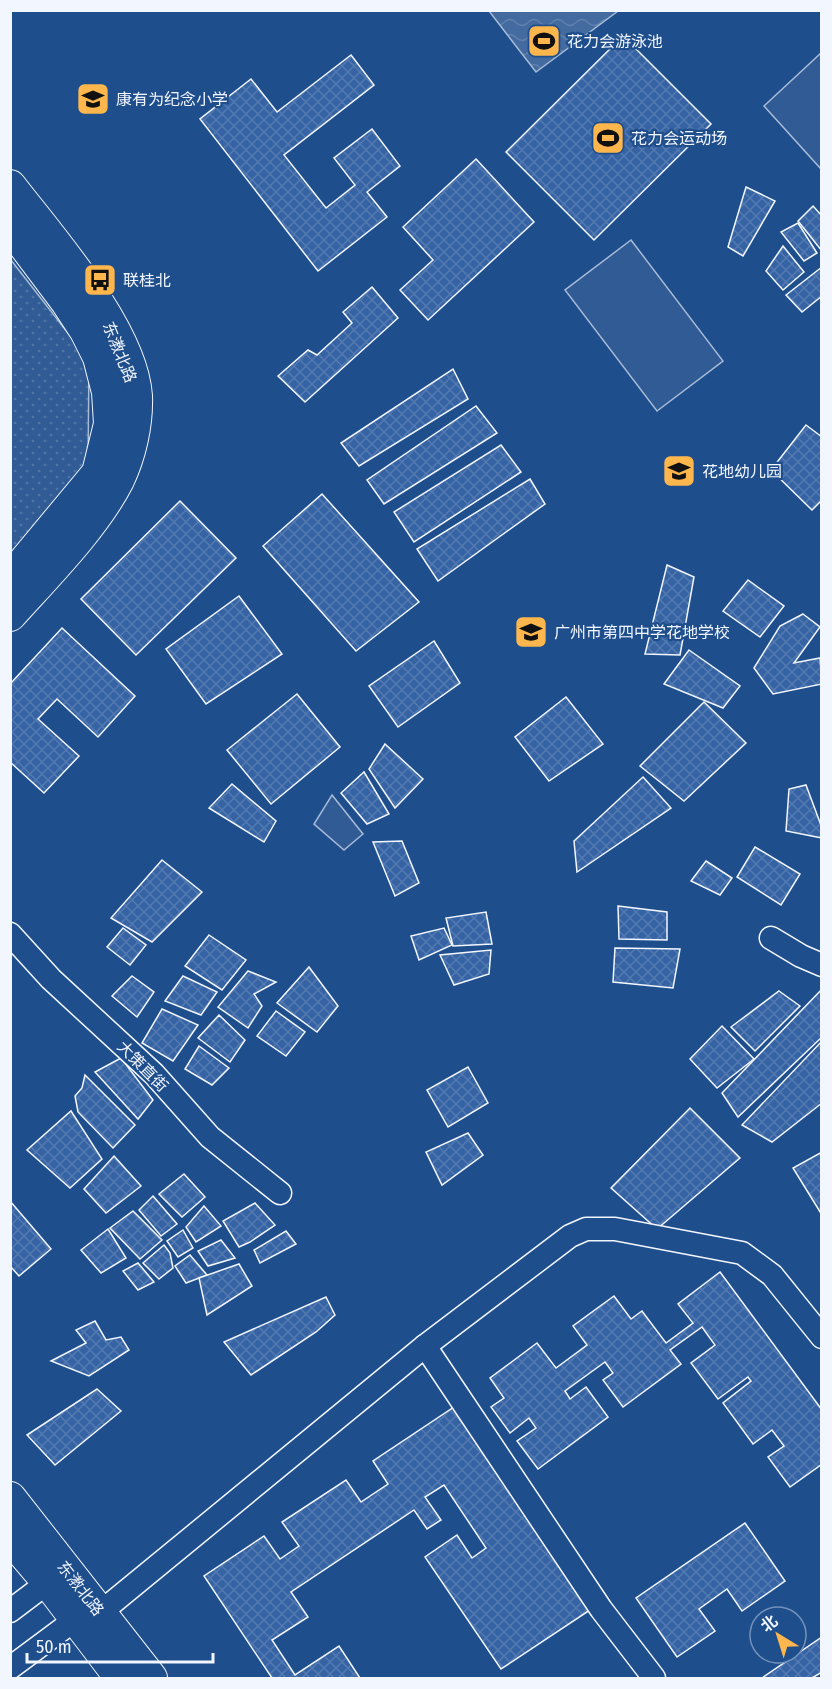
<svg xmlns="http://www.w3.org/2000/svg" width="832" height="1689" viewBox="0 0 832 1689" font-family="'Fira Sans Condensed','Noto Sans SC',sans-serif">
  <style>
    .green { fill: #305b95; stroke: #a8bbd7; stroke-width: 1.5 }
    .park { fill: url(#park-dots); stroke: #a8bbd7; stroke-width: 1.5 }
    .water { fill: url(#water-waves); stroke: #a8bbd7; stroke-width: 1.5 }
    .building { fill: url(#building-cross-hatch); stroke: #f2f6ff; stroke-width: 1.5 }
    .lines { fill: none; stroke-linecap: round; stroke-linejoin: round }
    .minor-casing { stroke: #f2f6ff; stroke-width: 25 }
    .secondary-casing { stroke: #f2f6ff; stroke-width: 34 }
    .minor { stroke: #1f4e8c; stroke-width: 22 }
    .secondary { stroke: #1f4e8c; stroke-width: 32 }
    .labels { text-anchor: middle; stroke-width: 4.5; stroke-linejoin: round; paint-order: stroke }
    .poi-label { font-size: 16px; fill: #f2f6ff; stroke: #1f4e8c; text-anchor: start }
    .street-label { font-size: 16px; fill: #f2f6ff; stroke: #1f4e8c }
  </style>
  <defs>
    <pattern id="park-dots" width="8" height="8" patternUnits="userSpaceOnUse" patternTransform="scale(1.5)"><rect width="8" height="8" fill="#305b95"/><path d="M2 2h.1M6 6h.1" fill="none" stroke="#4e73a5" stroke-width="1.8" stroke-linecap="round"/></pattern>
    <pattern id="water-waves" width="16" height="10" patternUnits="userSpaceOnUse" patternTransform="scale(1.5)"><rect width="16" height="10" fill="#446ba0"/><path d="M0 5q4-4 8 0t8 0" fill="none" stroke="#5f81ae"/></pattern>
    <pattern id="building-cross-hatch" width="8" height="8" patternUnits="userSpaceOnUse" patternTransform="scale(1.5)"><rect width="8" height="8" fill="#3563a3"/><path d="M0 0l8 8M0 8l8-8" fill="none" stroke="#537ab1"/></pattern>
  </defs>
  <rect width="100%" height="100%" fill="#1f4e8c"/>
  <!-- green -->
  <g class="green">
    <polygon points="821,53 821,169 764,106"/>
    <polygon points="631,240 723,361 657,411 565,290"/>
    <polygon points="332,795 363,834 344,850 314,824"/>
  </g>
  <!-- park -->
  <polygon class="park" points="11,260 89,360 88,466 11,553"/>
  <!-- water -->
  <polygon class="water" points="489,11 618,11 536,72"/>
  <!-- building -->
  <g class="building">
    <polygon points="623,36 711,124 594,240 506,152"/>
    <polygon points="351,55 374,85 284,155 326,208 355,185 334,158 372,129 400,166 367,192 387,217 318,271 200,119 251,79 277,112"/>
    <polygon points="476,159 534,222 428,320 400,290 433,260 403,227"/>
    <polygon points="746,187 775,201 743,256 728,247"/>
    <polygon points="813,206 822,216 822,251 798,221"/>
    <polygon points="798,223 817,253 804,261 781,232"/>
    <polygon points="783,246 804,272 783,290 766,271"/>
    <polygon points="822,267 822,296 802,312 786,295"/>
    <polygon points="372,287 398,318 305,402 278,376 308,350 317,355 352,323 343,312"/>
    <polygon points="453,369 468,399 359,466 341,443"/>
    <polygon points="476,406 497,433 384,504 367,480"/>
    <polygon points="806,425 822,437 822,500 812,510 771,470"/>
    <polygon points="501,445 521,472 414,542 394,512"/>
    <polygon points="530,479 545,504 438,581 417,549"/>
    <polygon points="322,494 419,602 356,651 263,546"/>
    <polygon points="180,501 236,558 136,655 81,599"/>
    <polygon points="667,565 694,577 680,655 645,654"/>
    <polygon points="748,580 784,606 760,637 723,611"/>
    <polygon points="239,596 282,654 206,704 166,649"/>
    <polygon points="803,614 820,627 794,663 820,658 822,684 773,694 754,668 780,626"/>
    <polygon points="62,628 135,696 98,737 57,699 38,719 79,756 44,793 10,762 10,684"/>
    <polygon points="434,641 460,683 398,727 369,686"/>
    <polygon points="689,650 740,686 723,708 664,684"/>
    <polygon points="297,694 340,747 271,804 227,750"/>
    <polygon points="566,697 603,744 549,781 515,737"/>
    <polygon points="704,702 746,743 684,801 640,766"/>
    <polygon points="385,744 423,779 395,808 369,769"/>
    <polygon points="364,772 389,814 367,824 341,793"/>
    <polygon points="643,777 671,808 577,872 574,841"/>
    <polygon points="232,784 276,821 264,842 209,808"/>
    <polygon points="806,785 822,828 822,838 786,831 789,789"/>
    <polygon points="402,841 419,883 395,896 373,842"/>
    <polygon points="755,847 800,874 781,905 737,877"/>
    <polygon points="162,860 202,892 152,942 111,918"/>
    <polygon points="706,861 732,878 720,895 691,881"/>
    <polygon points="618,906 667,912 667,940 619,939"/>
    <polygon points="486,912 492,944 453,946 446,918"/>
    <polygon points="123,928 146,945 130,965 107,947"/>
    <polygon points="444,928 452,945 419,960 411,936"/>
    <polygon points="209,935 246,960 222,990 185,966"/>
    <polygon points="615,948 680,949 673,988 613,982"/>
    <polygon points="491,950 489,974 454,985 440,955"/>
    <polygon points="309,967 338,1006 317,1032 277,1003"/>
    <polygon points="248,971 276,982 254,994 262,1006 248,1028 218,1007"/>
    <polygon points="132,976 154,992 137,1017 112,996"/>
    <polygon points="183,976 217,992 201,1015 165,1001"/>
    <polygon points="822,989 822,1037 738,1117 722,1093"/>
    <polygon points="779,991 800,1006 755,1051 731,1027"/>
    <polygon points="162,1009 198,1025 173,1061 142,1043"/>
    <polygon points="276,1011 305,1032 286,1056 257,1036"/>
    <polygon points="219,1015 245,1040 230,1062 198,1038"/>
    <polygon points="722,1026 754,1059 717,1088 690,1059"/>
    <polygon points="822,1041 822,1103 772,1142 742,1125"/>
    <polygon points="199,1046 229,1068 212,1085 185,1069"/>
    <polygon points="121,1058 153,1100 138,1119 95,1072"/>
    <polygon points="468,1067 488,1103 448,1127 427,1090"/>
    <polygon points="85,1075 135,1125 113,1148 78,1112 75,1096 82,1088"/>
    <polygon points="690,1108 740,1158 657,1229 611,1188"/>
    <polygon points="71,1111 102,1159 70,1188 27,1150"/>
    <polygon points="468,1133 483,1155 442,1185 426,1152"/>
    <polygon points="822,1152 822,1215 793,1168"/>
    <polygon points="114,1156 141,1186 106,1213 84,1189"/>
    <polygon points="184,1174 205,1197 182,1217 159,1194"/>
    <polygon points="153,1196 177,1224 161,1236 139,1210"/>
    <polygon points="10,1201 51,1249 19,1276 10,1266"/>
    <polygon points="255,1203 275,1225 250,1242 239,1247 223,1221"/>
    <polygon points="204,1206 221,1226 196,1242 186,1227"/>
    <polygon points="133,1211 162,1240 140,1259 110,1228"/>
    <polygon points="108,1229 126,1258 101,1273 81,1250"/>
    <polygon points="183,1230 193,1248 178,1257 167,1241"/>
    <polygon points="286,1231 296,1244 260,1263 254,1250"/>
    <polygon points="221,1240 235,1258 208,1266 198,1251"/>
    <polygon points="164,1245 170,1253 173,1268 159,1279 143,1263"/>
    <polygon points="190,1255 207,1275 186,1283 175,1266"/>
    <polygon points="138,1263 154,1282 138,1290 123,1271"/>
    <polygon points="239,1264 252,1286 207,1315 199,1278"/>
    <polygon points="720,1272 822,1410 822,1464 790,1487 768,1457 784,1446 772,1430 753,1444 723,1403 751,1381 748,1377 718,1399 691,1363 715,1345 702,1327 670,1350 681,1364 623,1407 603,1380 613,1373 605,1362 565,1391 570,1399 586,1387 608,1417 538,1469 517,1441 536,1428 529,1418 510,1433 491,1407 504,1398 490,1378 537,1343 556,1368 587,1345 573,1326 614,1296 631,1319 642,1311 666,1343 693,1323 678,1304"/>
    <polygon points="326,1297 335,1315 316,1332 251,1375 224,1342"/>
    <polygon points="95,1321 106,1340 121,1337 129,1350 89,1376 51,1361 86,1343 76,1330"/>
    <polygon points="97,1389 121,1411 55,1465 27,1435"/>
    <polygon points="457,1405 593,1608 501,1669 425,1557 457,1535 472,1558 486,1548 444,1485 425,1497 441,1520 427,1529 414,1510 291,1592 308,1617 272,1640 295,1675 339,1646 360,1678 272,1678 204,1576 264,1536 280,1559 299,1546 282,1522 346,1480 361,1502 388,1484 373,1461"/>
    <polygon points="745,1523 785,1581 742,1611 727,1589 699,1609 715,1631 677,1657 636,1598"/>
    <polygon points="822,1637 822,1672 812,1678 762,1678"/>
  </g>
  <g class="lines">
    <!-- minor casing -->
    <g class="minor-casing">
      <g id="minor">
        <polyline points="10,934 51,979 154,1074 210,1137 280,1193"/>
        <polyline points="771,938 801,956 822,965"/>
        <polyline points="425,1346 601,1609 654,1678"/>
        <polyline points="10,1611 59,1574"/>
        <polyline points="10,1668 76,1619 101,1612 425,1346 570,1236 586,1229 615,1229 742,1253 772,1275 822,1337"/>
      </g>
    </g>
    <!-- secondary casing -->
    <g class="secondary-casing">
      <g id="secondary">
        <path d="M10,186C50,238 132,330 136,396C137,424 130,455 118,480C94,527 46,575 10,615"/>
        <polyline points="10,226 67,302 86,331 99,357 108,392 110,424 98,473 10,579"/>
        <polyline points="10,1498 151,1678"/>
        <polyline points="10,1537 48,1582 121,1678"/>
      </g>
    </g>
    <!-- minor -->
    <use href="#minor" class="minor"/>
    <!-- secondary -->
    <use href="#secondary" class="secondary"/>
  </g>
  <!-- icons -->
  <defs>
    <g id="stadium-square" transform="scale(1.725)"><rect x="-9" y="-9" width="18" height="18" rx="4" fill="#ffb74d" stroke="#1f4e8c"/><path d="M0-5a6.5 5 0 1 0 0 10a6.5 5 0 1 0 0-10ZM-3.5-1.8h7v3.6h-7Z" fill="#111"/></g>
    <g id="school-square" transform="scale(1.725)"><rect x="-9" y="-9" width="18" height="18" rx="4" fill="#ffb74d" stroke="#1f4e8c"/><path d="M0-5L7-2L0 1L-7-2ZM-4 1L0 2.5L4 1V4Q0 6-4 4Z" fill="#111"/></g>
    <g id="bus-square" transform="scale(1.725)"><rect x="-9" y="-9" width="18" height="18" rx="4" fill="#ffb74d" stroke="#1f4e8c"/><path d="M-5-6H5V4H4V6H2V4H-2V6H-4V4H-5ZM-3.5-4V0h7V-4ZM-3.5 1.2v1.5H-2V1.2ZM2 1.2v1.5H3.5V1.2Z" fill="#111"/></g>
  </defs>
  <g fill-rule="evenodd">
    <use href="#stadium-square" x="544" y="41"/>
    <use href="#school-square" x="93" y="99"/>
    <use href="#stadium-square" x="608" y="138"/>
    <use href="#bus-square" x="100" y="280"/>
    <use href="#school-square" x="679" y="471"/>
    <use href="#school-square" x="531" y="632"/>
  </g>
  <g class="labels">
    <!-- poi labels -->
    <g class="poi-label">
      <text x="567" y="47">花力会游泳池</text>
      <text x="116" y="105">康有为纪念小学</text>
      <text x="631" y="144">花力会运动场</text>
      <text x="123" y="286">联桂北</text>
      <text x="702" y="477">花地幼儿园</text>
      <text x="554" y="638">广州市第四中学花地学校</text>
    </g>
    <!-- street labels -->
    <g class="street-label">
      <text transform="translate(120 352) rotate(68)" y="6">东漖北路</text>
      <text transform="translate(143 1066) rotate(45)" y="6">大策直街</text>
      <text transform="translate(81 1588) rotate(52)" y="6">东漖北路</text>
    </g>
  </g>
  <!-- border -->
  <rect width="832" height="1689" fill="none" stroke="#f2f6ff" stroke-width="24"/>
  <!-- north arrow -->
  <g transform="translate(778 1635) rotate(322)"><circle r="28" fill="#1f4e8c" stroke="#7391ba" stroke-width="1.5"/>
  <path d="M0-4.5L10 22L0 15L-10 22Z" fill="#ffb74d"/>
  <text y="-9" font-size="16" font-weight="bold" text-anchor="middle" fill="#f2f6ff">北</text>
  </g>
  <!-- scale -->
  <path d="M27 1653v9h186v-9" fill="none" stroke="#f2f6ff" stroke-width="3"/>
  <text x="36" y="1653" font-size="18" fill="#f2f6ff" stroke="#1f4e8c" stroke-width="4.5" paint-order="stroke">50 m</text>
</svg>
